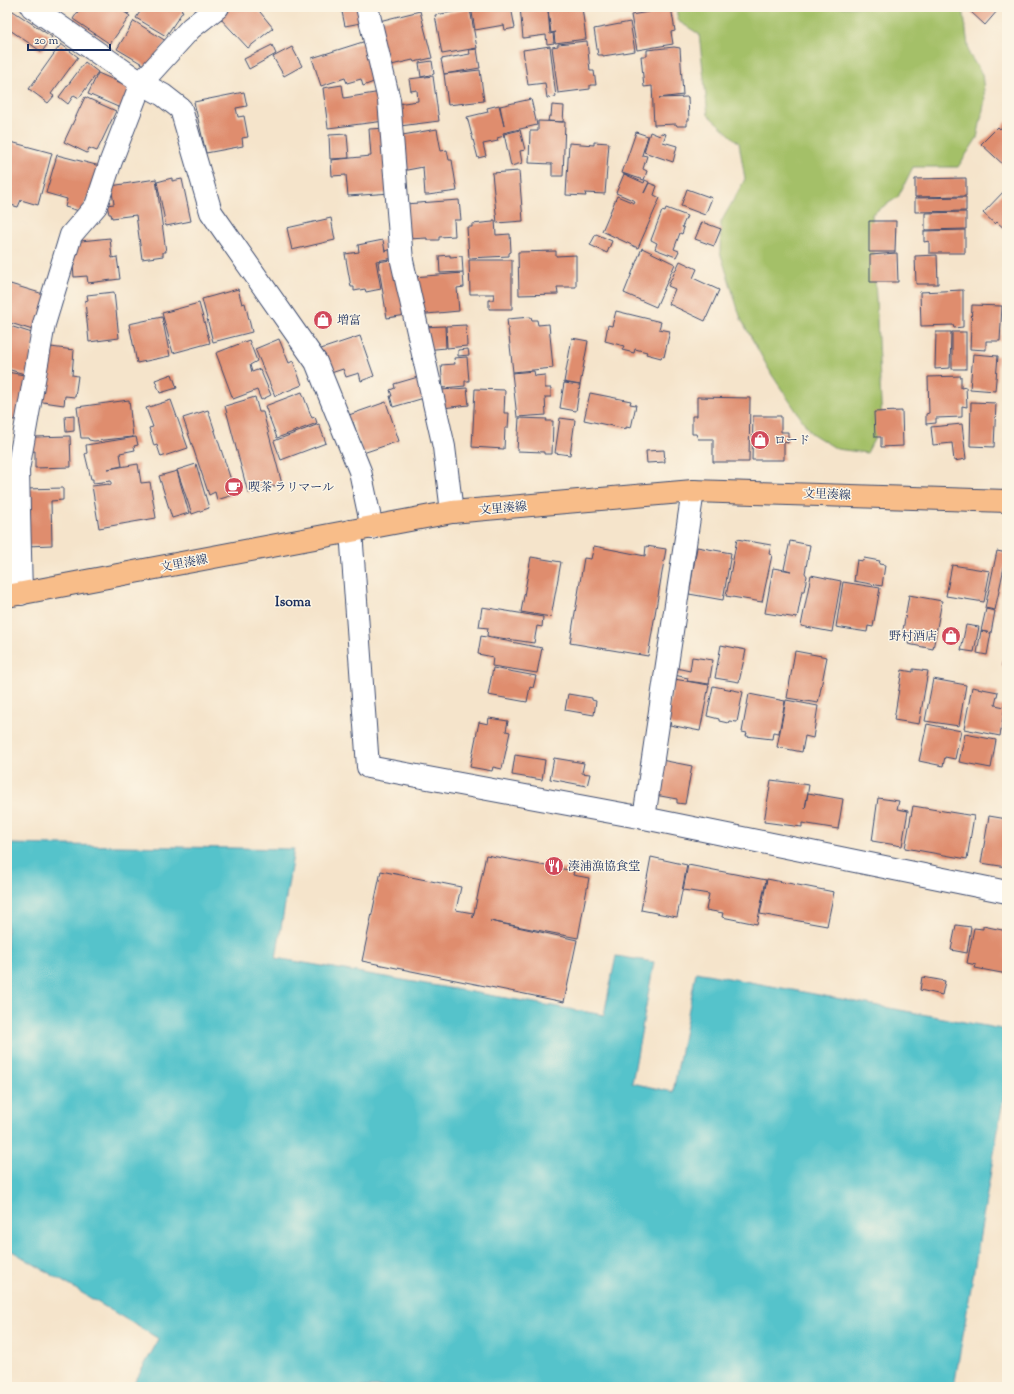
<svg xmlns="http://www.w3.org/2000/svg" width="1014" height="1394" viewBox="0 0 1014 1394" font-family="'Sorts Mill Goudy','Noto Serif JP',serif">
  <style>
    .green { fill: #a4c067; stroke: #607862 }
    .water { fill: #55c3cb; stroke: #387994 }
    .building { fill: #df8d6e }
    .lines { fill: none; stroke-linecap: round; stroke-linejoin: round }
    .minor-casing { stroke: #3c4a6e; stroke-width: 24 }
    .major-casing { stroke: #3c4a6e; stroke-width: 24 }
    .minor { stroke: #fff; stroke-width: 22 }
    .major { stroke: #f8bd89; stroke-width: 22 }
    .labels { text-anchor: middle; stroke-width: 3; stroke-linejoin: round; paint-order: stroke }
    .poi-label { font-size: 12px; fill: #1b2f5e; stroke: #fcf5e5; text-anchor: start }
    .street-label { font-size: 12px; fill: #1b2f5e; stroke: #fcf5e5 }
    .quarter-label { font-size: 14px; font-weight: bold; fill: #1b2f5e; stroke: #fcf5e5 }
  </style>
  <rect width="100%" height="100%" fill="#fcf5e5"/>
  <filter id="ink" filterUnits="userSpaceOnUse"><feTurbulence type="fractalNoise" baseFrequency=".025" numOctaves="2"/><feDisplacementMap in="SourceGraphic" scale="8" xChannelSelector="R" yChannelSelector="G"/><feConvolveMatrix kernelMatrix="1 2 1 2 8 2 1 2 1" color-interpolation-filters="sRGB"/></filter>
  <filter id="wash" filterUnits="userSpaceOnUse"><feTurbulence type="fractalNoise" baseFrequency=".012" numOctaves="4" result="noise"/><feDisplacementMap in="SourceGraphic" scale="16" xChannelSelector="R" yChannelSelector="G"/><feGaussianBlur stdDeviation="0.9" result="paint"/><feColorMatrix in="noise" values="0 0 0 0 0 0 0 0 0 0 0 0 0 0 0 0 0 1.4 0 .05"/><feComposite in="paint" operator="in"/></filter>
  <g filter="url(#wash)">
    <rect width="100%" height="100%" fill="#f5e4cb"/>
    <!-- green -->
    <polygon class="green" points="676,7 963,7 969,54 982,74 985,100 977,138 958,167 913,167 898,197 872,214 882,424 867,453 837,449 811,433 772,375 741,319 720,252 721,222 745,179 739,143 708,115 699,34 678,21"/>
    <!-- water -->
    <polygon class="water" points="7,844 294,849 276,958 604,1015 616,956 654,962 632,1083 673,1092 696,972 1007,1030 1007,1077 954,1387 132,1387 159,1339 7,1248"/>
    <g id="blocks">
      <!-- building -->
      <g class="building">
        <polygon points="7,7 52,37 42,52 7,28"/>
        <polygon points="81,7 133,7 128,14 120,9 130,16 110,44 73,19"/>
        <polygon points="143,7 183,7 181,10 183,11 166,36 136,18"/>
        <polygon points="231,7 256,7 273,28 248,48 219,17"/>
        <polygon points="341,7 363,7 366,22 345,26"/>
        <polygon points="471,7 511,7 515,28 505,30 504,25 475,30"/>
        <polygon points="520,7 582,7 586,39 555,43 554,33 556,32 551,33 548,10 550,34 553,33 554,43 547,44 546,35 523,38"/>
        <polygon points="660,7 671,7 675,31 671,32 673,44 637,50 631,15 660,10"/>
        <polygon points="974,7 994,7 998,10 985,25 970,11"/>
        <polygon points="470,9 477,48 442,54 435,15"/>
        <polygon points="420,11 432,58 414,62 413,60 387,66 375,22"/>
        <polygon points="134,21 166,41 149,68 117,49"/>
        <polygon points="630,22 635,51 603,56 603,55 598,55 594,29"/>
        <polygon points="366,41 379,80 363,86 361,79 347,83 345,78 321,86 312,58"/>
        <polygon points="587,41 590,71 594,71 596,85 590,85 590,89 558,93 552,47 558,46 558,44"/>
        <polygon points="61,44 78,57 51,94 54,96 48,103 29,89"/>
        <polygon points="272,45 276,54 249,69 244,59"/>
        <polygon points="550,46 556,97 547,98 545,83 528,85 523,50"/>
        <polygon points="292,47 302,66 284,76 273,57"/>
        <polygon points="674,47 680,48 683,95 659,98 688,97 689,120 687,120 687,126 677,126 676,124 654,125 652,86 644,87 641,56 647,56 647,50"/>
        <polygon points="477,49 480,68 444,74 441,59 470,54 469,50"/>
        <polygon points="432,61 434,74 421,77 419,63"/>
        <polygon points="85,62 98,72 79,98 74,95 68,104 59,97"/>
        <polygon points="480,70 484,101 448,105 444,74"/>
        <polygon points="98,73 135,89 125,110 88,94"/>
        <polygon points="433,76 439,121 400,126 397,104 418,101 417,90 411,91 409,79"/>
        <polygon points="342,85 344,98 381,92 385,121 328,128 323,88"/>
        <polygon points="244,92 247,106 236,108 238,117 244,116 248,137 242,138 243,146 206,153 194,102"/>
        <polygon points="85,97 116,111 97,151 89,148 87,153 64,142"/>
        <polygon points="531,99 537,125 503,133 504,136 497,138 498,141 483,144 486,156 478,158 467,117 488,112 487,108 499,105 504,126 500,106"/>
        <polygon points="552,105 564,106 563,122 548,121 549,116 551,116"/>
        <polygon points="538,121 565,122 563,176 552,176 552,164 529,163 530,131 538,131"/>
        <polygon points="1007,121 1007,168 981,144 998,127 1000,129"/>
        <polygon points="387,128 391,193 348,196 346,175 332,176 331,160 371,156 369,129"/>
        <polygon points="437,129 441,151 447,150 449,160 452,160 457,191 428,195 425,195 423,167 402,171 397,136"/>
        <polygon points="520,130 525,150 520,151 522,163 511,166 504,134"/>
        <polygon points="636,132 648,136 642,155 647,156 643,169 647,171 644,180 622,173"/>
        <polygon points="650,132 660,136 661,133 666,134 663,142 677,146 673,162 644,152"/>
        <polygon points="347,134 349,158 330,159 329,135"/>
        <polygon points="7,141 52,153 38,205 21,200 18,207 7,204"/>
        <polygon points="594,142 609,143 605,194 585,193 586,196 566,195 569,143 594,145"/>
        <polygon points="57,155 100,166 91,198 87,197 83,212 65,207 67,199 46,193"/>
        <polygon points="519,171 523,221 497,223 492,173"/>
        <polygon points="624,174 644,183 645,180 649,182 644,193 649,183 657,186 654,195 660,198 638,248 602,231 617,196 634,203 635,201 616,193"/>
        <polygon points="172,178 172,181 182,179 191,221 166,226 157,182"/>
        <polygon points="966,178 966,196 915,197 915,179"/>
        <polygon points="156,179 166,252 163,252 163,256 142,259 136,215 112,218 111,214 109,214 107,205 114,204 111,186"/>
        <polygon points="1007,188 1007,231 997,222 995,224 983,213"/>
        <polygon points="687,189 712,198 705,215 681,206"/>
        <polygon points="966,197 966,211 915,212 915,198"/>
        <polygon points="459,200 461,220 454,220 455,236 439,237 439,240 427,240 427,238 408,239 405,204"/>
        <polygon points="666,208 687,216 682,227 684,228 682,234 680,233 674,249 679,251 676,257 655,249 657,243 651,240 662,211 665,212"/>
        <polygon points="966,212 966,229 925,230 925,213"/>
        <polygon points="331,218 335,240 292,250 287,228"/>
        <polygon points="493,220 495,220 496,235 510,234 511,252 509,253 509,256 469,258 467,227 472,227 472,224 493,222"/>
        <polygon points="869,221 896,221 895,252 869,252"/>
        <polygon points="702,222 721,229 714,246 695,239"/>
        <polygon points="965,230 965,253 929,253 929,241 924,242 924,231"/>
        <polygon points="596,234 612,241 607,253 590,245"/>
        <polygon points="110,238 112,258 117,257 120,279 88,283 87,276 74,277 71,242"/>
        <polygon points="383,240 385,251 393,249 394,258 376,261 381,289 366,292 365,289 354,291 354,287 351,287 345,254 359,252 358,245"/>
        <polygon points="642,248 675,264 656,307 624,293"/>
        <polygon points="556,251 556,256 576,255 576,287 557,287 558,294 519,295 518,252"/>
        <polygon points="897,253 898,282 870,282 870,255"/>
        <polygon points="450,255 450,257 462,256 463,272 440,273 439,256"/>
        <polygon points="937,255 938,284 916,284 915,256"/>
        <polygon points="397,259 406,315 387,318 378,262"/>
        <polygon points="469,260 512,260 512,309 489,309 489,300 493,300 494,294 470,294"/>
        <polygon points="680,261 697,269 693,278 719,290 705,321 669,304 675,289 668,286"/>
        <polygon points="463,273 464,287 457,288 459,311 416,315 413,277"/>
        <polygon points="7,283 50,296 39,332 7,322"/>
        <polygon points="238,289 242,304 245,303 252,332 213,342 202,299"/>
        <polygon points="963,290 963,327 954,328 953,325 921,326 920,292"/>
        <polygon points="114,292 119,338 89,342 85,301 88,300 87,295"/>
        <polygon points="199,303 210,343 173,353 162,313"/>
        <polygon points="972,305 1002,306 1000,341 986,341 986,350 970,349"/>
        <polygon points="616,311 661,322 659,329 670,331 664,357 662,356 661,358 646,354 647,352 635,349 634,353 622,350 624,346 605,341 608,325 612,326"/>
        <polygon points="162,317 170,356 137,363 129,324"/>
        <polygon points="531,317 532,320 537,320 538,325 549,324 553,368 513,372 507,319"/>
        <polygon points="7,325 35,334 28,375 7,369"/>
        <polygon points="466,325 467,346 447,348 446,326"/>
        <polygon points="445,326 446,348 425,350 422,327"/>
        <polygon points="936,332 951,332 950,368 935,369"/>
        <rect x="952" y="332" width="14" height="37"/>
        <polygon points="360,336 374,376 361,381 359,373 346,377 343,369 328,374 318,350"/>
        <polygon points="572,338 588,341 580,385 564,382"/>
        <polygon points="279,339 289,363 293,361 302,385 275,396 255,349"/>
        <polygon points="249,340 257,361 250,365 252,372 260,369 271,395 261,400 257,390 233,399 216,353"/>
        <polygon points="43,346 74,350 72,375 78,376 75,397 65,396 64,405 36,401"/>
        <polygon points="468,349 469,355 458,356 458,350"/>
        <polygon points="973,354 998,356 995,391 970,389"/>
        <polygon points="467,357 469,381 465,381 465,386 443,388 441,365 455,364 454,358"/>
        <polygon points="534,371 535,376 545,375 545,388 551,388 551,397 545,397 546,415 517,417 512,373"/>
        <polygon points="7,372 30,376 22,415 17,415 15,420 7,419"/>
        <polygon points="172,374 177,388 160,393 155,380"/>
        <polygon points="961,376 961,388 966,387 967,407 962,406 962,417 936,418 936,423 926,424 926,414 929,413 928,377"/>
        <polygon points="418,377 424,398 393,407 390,396 392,396 390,390 395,388 394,384"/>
        <polygon points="564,383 580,385 576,411 560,408"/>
        <polygon points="467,388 469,405 442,408 441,390"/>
        <polygon points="475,389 505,390 504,413 509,413 508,428 505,428 504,449 472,447"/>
        <polygon points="302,392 312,418 315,417 317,423 277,438 265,406"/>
        <polygon points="590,393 631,401 630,404 636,405 631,428 626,427 626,429 584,420"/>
        <polygon points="255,397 259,412 263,412 282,484 248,493 225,406"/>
        <polygon points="697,397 750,398 749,462 713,462 713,439 698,439 696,434 692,434 692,416 697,416"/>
        <polygon points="129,400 133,437 94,441 89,440 88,438 81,438 77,407"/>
        <polygon points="171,400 188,448 161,457 157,445 154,446 149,428 153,427 146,408"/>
        <polygon points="386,402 399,441 363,453 353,422 348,423 346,416"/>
        <polygon points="971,402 996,403 994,447 970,446"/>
        <polygon points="208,410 231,480 228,481 233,495 217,500 215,492 209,495 183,418"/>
        <polygon points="902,411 903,446 881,447 881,437 875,437 874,412"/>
        <polygon points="74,415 74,431 66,432 65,416"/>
        <polygon points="753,416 781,416 781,432 788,432 788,443 784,442 784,460 752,460"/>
        <polygon points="519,418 547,419 546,421 553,421 552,454 544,454 544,452 517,451"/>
        <polygon points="560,418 575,420 570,455 555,453"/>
        <polygon points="319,424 326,443 281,460 274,441"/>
        <polygon points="962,424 966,459 954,461 952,443 933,445 931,427"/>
        <polygon points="70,436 71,467 35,468 35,451 28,452 28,441 34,440 35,437"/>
        <polygon points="136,437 138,445 134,446 135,450 120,453 122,466 108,469 138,464 141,483 150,482 156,518 99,528 92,486 109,484 109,485 111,485 111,481 93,483 93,479 91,479 85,454 87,453 86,445"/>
        <polygon points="664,450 665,462 647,463 646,451"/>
        <polygon points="196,464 209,508 192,514 177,470"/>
        <polygon points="177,471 189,513 172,518 159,476"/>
        <polygon points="63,488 63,500 51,501 52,545 27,546 26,489"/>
        <polygon points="737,539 771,545 769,554 772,555 762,602 726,596"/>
        <polygon points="790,541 810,545 805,573 807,576 804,591 802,591 797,618 765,613 773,568 791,571 784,569"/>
        <polygon points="594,546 645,556 646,546 666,549 648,656 570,643 584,558 591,559"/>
        <polygon points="697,547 731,553 723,600 689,594"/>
        <polygon points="997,551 1007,553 995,610 985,608"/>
        <polygon points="531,557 561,562 551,617 521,612"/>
        <polygon points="864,558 880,561 879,564 885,565 882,586 854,581 857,560 863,561"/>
        <polygon points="952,565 990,571 984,602 946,596"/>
        <polygon points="811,575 841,581 832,632 801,626"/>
        <polygon points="843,582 880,588 873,627 868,626 867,632 836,627"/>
        <polygon points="909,595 942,601 933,649 908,644 910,637 902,636"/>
        <polygon points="482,607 543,617 542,627 537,626 534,643 487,636 488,628 479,627"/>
        <polygon points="986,609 995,611 991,633 981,631"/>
        <polygon points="966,625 979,627 974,652 961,650"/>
        <polygon points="981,631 991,633 987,655 977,653"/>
        <polygon points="481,636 542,648 537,673 492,666 493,657 478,654"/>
        <polygon points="1006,643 1007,644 1007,667 1002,666"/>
        <polygon points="721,645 746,650 739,682 715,678"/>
        <polygon points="795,651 827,657 818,703 787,698"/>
        <polygon points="692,657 713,660 709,684 687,681 688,678 674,675 676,668 690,671"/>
        <polygon points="493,668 536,676 533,688 530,687 527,702 488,695"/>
        <polygon points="913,669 928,671 919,724 894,720 902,670 913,672"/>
        <polygon points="674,679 709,685 700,731 670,725 671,722 667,721"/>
        <polygon points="933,679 966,685 959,726 925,721"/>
        <polygon points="713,686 743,692 737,722 729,721 728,723 719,721 719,719 707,716"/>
        <polygon points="972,687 998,692 995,705 1005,707 1000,736 964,729"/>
        <polygon points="568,694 592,698 592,700 596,701 594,715 565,710"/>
        <polygon points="749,694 785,701 779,733 773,732 772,739 746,736 747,733 742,732"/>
        <polygon points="786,700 818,706 813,738 805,736 802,752 777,747"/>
        <polygon points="489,718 508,721 506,731 510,732 502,769 493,767 492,771 470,767 479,722 488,724"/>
        <polygon points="927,724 961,731 955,759 945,757 943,766 919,761"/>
        <polygon points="965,734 996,740 991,768 959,762"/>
        <polygon points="515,755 545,760 542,780 512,775"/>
        <polygon points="554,758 584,763 582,773 590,774 587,786 550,779"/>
        <polygon points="661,760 692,766 685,804 677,803 677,799 655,795"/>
        <polygon points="771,780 809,785 805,809 808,793 843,799 838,829 802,823 802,827 764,822"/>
        <polygon points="878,798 899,801 897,809 908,811 902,846 872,841"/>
        <polygon points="913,806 974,816 967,859 905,848"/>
        <polygon points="989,816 1007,819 1007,867 981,863"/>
        <polygon points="486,855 574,871 573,875 589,878 578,938 490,921 577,940 564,1002 362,961 381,871 461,887 456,910 473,913 473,918"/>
        <polygon points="651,857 687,865 677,917 641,910"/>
        <polygon points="688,865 766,880 757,924 722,917 723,913 706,910 709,894 683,890"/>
        <polygon points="767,879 834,892 827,926 760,914"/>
        <polygon points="956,925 971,927 967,953 951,950"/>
        <polygon points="983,926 1007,931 1007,974 975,968 976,965 967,963 974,928 983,929"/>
        <polygon points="922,977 945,981 942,995 920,990"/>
      </g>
    </g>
  </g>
  <g filter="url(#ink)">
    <use href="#blocks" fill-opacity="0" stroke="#3c4a6e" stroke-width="1"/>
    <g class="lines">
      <!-- minor casing -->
      <g class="minor-casing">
        <g id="minor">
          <polyline points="32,7 141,83 191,28 218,7"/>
          <polyline points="367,7 389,100 402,261 444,447 452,512"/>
          <polyline points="351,531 368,767 644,818 1007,892"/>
          <polyline points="21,594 18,470 44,324 71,235 96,206 111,161 141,83 163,95 181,109 211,212 316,362 360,471 372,528"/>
          <polyline points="644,818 693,491"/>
        </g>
      </g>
      <!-- major casing -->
      <g class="major-casing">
        <polyline id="major" points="7,596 452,512 693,491 1007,501"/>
      </g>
      <!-- minor -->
      <use href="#minor" class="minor"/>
      <!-- major -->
      <use href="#major" class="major"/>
    </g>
  </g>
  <!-- icons -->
  <defs>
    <g id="shop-disc" transform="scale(1)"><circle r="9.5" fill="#d1495b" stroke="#fcf5e5"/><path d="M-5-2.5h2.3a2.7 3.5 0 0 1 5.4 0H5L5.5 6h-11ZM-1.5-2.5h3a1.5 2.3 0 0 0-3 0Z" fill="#fff"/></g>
    <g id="cafe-disc" transform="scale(1)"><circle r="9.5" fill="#d1495b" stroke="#fcf5e5"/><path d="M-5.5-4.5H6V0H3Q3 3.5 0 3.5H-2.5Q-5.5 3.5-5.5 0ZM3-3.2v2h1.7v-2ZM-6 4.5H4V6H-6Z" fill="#fff"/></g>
    <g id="restaurant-disc" transform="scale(1)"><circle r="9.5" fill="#d1495b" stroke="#fcf5e5"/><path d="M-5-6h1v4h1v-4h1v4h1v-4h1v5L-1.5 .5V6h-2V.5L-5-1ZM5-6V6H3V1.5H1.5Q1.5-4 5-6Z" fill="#fff"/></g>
  </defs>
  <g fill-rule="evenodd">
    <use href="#shop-disc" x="323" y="320"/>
    <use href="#shop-disc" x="760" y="440"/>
    <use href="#cafe-disc" x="234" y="487"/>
    <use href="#shop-disc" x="951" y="636"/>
    <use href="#restaurant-disc" x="554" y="866"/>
  </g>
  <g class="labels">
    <!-- poi labels -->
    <g class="poi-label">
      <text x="337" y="324">増富</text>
      <text x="774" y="444">ロード</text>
      <text x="248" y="491">喫茶 ラリマール</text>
      <text x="937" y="640" text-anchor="end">野村酒店</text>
      <text x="568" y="870">湊浦漁協食堂</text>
    </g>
    <!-- street labels -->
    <g class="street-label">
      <text transform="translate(827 494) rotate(2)" y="4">文里湊線</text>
      <text transform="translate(503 508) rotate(-5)" y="4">文里湊線</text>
      <text transform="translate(184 563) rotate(-11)" y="4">文里湊線</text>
    </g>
    <!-- quarter labels -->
    <g class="quarter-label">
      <text x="293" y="606">Isoma</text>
    </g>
  </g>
  <!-- margin -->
  <rect width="1014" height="1394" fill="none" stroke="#fcf5e5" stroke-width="24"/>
  <!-- scale -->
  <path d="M28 44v6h82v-6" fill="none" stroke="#1b2f5e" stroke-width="2"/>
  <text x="34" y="44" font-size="12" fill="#1b2f5e" stroke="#fcf5e5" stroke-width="3" paint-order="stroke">20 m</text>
</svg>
